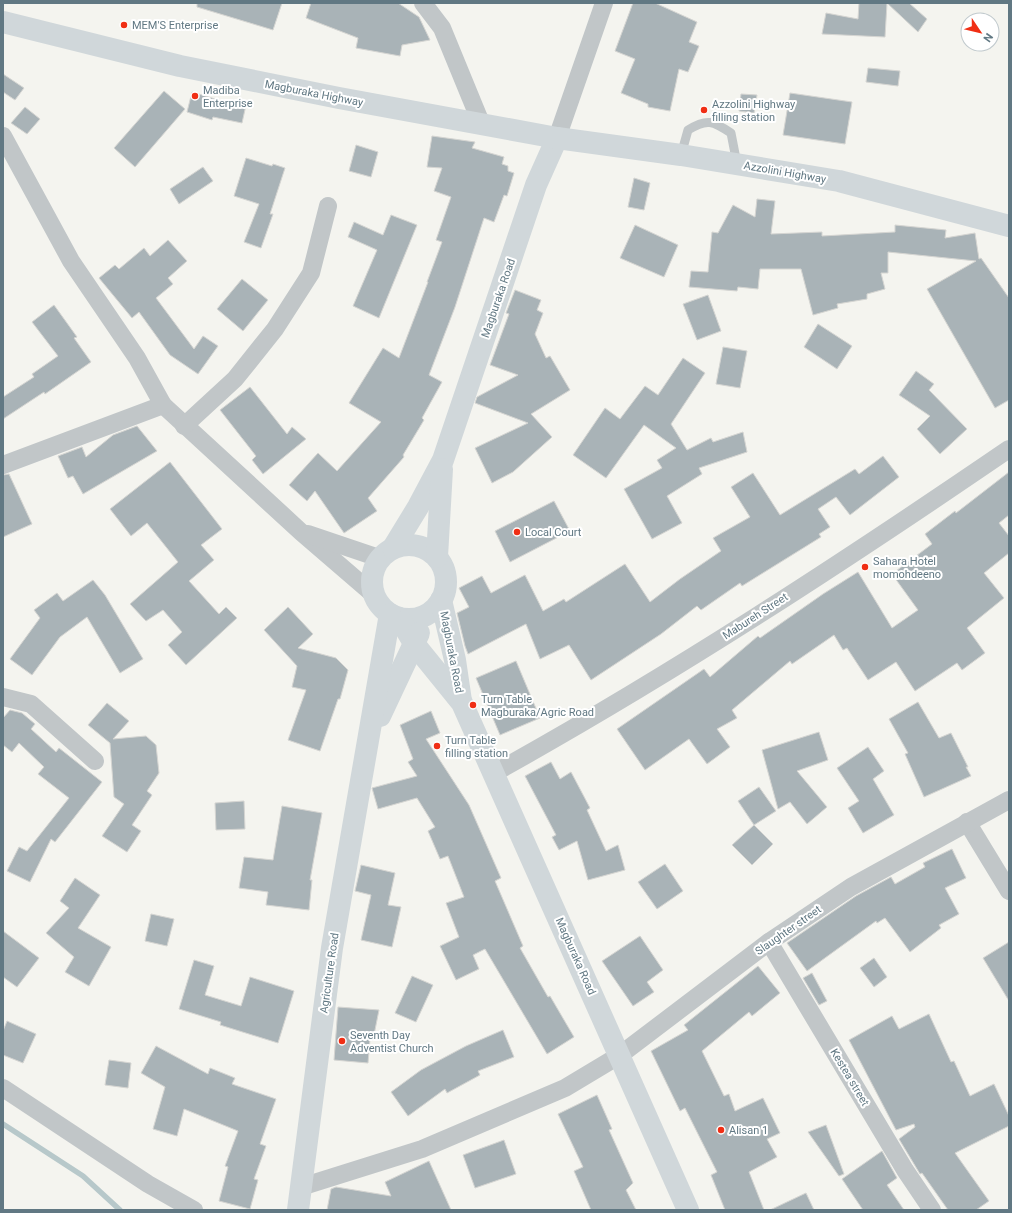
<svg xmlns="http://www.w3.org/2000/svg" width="1012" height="1213" viewBox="0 0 1012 1213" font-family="Roboto,sans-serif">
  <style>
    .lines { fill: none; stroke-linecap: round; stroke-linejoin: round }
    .stream { stroke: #b7c8ca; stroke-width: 5.5 }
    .building { fill: #a9b3b7; stroke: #d5d5d2 }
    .lane { stroke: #c1c6c8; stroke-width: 9 }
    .street { stroke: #c1c6c8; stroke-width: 18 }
    .secondary { stroke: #d0d7da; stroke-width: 22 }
    .primary { stroke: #d0d7da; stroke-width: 22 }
    .poi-dot { fill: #f02e14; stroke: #fff; stroke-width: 1.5 }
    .labels { text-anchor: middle; stroke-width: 4; stroke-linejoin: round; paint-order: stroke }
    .poi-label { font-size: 11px; fill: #617883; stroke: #fff; text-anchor: start }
    .street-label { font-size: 11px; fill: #617883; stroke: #fff }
  </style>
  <rect width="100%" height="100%" fill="#f4f4ef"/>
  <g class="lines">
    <!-- stream -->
    <polyline class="stream" points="3,1124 83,1176 120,1210"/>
  </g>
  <!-- building -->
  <g class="building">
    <polygon points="197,3 282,3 273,30 197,7"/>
    <polygon points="311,3 398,3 419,17 430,40 402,45 400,56 356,48 358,38 306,18"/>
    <polygon points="633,3 655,3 697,22 689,42 699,46 688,72 679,69 670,111 648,107 648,104 621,93 635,59 615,51"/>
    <polygon points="859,3 909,3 927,19 918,32 887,3 885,37 822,34 826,13 858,19"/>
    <polygon points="868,68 900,71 898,86 866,82"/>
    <polygon points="3,74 24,88 15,100 3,92"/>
    <polygon points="164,91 185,109 135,167 114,148"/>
    <polygon points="192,92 225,102 225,101 246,105 242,123 213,117 212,120 187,112"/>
    <polygon points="790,93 852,102 845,144 783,135"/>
    <polygon points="741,94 757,95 754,113 739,111"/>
    <polygon points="25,107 40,119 27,134 11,123"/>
    <polygon points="432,136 475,142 472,148 504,157 502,164 508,166 508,171 514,173 507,196 504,195 494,222 484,218 455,307 429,375 442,382 422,418 424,420 403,455 404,457 368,498 377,511 344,533 315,491 307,501 289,485 318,453 337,471 381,422 349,403 383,348 399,358 428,282 427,282 442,242 436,240 451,197 434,191 442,168 427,167"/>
    <polygon points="356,145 378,152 371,177 349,171"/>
    <polygon points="246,158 272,166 273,164 285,168 270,214 273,214 261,248 244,242 259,204 234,196"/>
    <polygon points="203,167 213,181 179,204 170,189"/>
    <polygon points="634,178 650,183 644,210 628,207"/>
    <polygon points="757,199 775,201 771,234 822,232 822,236 895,232 895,225 946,230 945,238 975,233 979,259 981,258 1009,298 1009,400 995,408 927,289 976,261 888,252 888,273 881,273 885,289 867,294 867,299 837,304 838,308 813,315 801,269 760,269 758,289 738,287 737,291 689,287 691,271 708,272 712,232 718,233 733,205 755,217"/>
    <polygon points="391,215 417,225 379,318 353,306 377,250 348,237 354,222 383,235"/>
    <polygon points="635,225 678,245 664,277 620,258"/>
    <polygon points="168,240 187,261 168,278 173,284 156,298 194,349 203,336 218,346 198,374 170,355 139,312 132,318 99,278 115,265 119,269 144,248 150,256"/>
    <polygon points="242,279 268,300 243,331 217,309"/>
    <polygon points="515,290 541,300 537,310 543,313 535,334 546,358 550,356 570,390 531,414 552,437 513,472 492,483 475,448 528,423 475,403 477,397 518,375 490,365 509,314 506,313"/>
    <polygon points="708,295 721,331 697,340 683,304"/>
    <polygon points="54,305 77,337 74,338 91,362 45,394 44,392 3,419 3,397 34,377 32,374 58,356 32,322"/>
    <polygon points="818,324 852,346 837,369 804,347"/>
    <polygon points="723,347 747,351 740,388 716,384"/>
    <polygon points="683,358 705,373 671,424 687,450 711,438 713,442 743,432 747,452 699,468 702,474 667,496 682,523 652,539 624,489 662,468 657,460 676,448 644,425 606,478 573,455 605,408 620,419 645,386 658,395"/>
    <polygon points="916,371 934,384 929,390 967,429 940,454 917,429 930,416 899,395"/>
    <polygon points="250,387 287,434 292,427 306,439 263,474 252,460 256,456 220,410"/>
    <polygon points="137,426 157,451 83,494 73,476 68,478 58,456 82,447 86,457 113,435"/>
    <polygon points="883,456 899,477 850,515 836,497 818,509 830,527 819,534 821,537 742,586 740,583 701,610 697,606 661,634 591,680 569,645 540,659 526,624 468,654 465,646 457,613 469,607 459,588 482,576 491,593 525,575 543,611 564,599 566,602 625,564 650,602 680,579 721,551 713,538 750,517 731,487 753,473 780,515 855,469 859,474"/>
    <polygon points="170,462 222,529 201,545 214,560 189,581 219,614 226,607 237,618 186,665 168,645 182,632 163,610 146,621 130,604 178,562 147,523 131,536 110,509"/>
    <polygon points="1009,472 1009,515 999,523 1009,536 1009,553 984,573 1004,598 967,628 985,653 962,670 957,663 915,691 896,662 868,680 847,648 843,650 834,635 792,664 790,661 732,710 737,718 717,729 730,747 707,764 689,739 645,770 617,729 704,669 710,677 758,636 760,638 823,594 858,572 892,628 918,610 892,574 932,544 925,534 955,511 956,513"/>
    <polygon points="9,474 32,524 3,537 3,475"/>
    <polygon points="554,501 570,531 510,562 495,531"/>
    <polygon points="93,580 105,595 143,659 120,673 87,617 60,637 32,675 10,659 40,618 34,610 57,593 63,601"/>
    <polygon points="288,607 313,634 298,648 336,658 348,670 340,699 338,699 320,751 288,740 306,690 292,687 297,666 264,630"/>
    <polygon points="516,661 540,718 500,735 476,678"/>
    <polygon points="918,702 939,738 951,733 968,767 966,767 971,776 924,797 905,754 908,753 889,719"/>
    <polygon points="107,703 129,721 113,739 146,736 156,745 159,773 147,791 152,795 132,825 141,831 127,852 102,836 124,804 114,797 110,743 88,725"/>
    <polygon points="10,710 22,713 35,724 31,729 56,752 59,748 102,782 55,842 51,839 30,882 7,871 19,847 27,851 69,798 38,774 44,767 19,743 12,752 3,745 3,718"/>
    <polygon points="431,711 440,733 426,739 469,805 501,878 495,881 523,946 520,948 548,997 550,996 574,1037 547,1054 485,949 473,955 479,969 456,980 440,946 459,937 446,903 464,897 448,856 440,859 428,831 435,827 417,798 378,809 372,788 417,776 408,762 413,759 400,725"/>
    <polygon points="819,732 828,760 797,771 827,807 807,824 790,802 778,809 762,750"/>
    <polygon points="868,747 884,771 873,779 894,815 863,833 848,808 859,801 837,768"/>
    <polygon points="551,762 560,779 571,772 590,808 587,810 606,851 618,845 625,870 588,880 577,841 559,850 552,837 556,835 525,776"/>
    <polygon points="759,787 776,811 754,825 738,801"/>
    <polygon points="244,801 245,829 216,830 215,803"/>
    <polygon points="282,806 322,813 310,880 312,880 309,910 266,905 268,892 239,888 244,857 273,860"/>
    <polygon points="754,825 773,844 752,865 732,845"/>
    <polygon points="952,849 966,878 945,888 959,914 939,925 941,928 910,952 885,918 877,923 876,921 807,971 787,943 856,896 891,877 895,884 925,867 923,863"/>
    <polygon points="665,864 683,891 657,909 638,882"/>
    <polygon points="361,865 395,873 388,905 401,907 392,947 361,940 371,895 355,891"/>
    <polygon points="75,878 100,895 78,928 111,947 89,986 65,972 74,957 46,933 69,908 60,901"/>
    <polygon points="151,914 174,919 167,946 145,941"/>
    <polygon points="3,931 39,958 17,987 3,977"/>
    <polygon points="640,936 663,970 647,982 654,992 633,1006 602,961"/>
    <polygon points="1009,942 1009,1001 983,958"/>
    <polygon points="874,958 887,977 874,987 860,968"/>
    <polygon points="194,960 214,966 205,995 241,1006 250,977 294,991 278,1043 220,1025 221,1022 179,1009"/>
    <polygon points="758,966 780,993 752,1016 749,1012 702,1051 724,1096 729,1094 735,1111 763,1098 780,1133 767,1139 777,1157 749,1172 764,1210 725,1210 711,1175 717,1172 685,1108 680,1111 651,1051 688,1030 684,1025"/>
    <polygon points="812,973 827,1001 819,1005 803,978"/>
    <polygon points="412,976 433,985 416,1022 395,1013"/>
    <polygon points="338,1007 379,1010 373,1040 370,1039 368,1063 334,1060"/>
    <polygon points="929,1014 951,1062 954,1061 970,1096 994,1084 1009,1116 1009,1126 955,1153 989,1201 976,1210 948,1210 922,1173 920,1174 899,1139 915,1127 914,1124 896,1130 849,1040 892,1016 899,1029"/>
    <polygon points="7,1021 36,1034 23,1063 3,1055 3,1031"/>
    <polygon points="503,1030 514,1057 478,1071 480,1075 447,1093 445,1089 408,1116 391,1092 421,1070 466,1046"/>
    <polygon points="156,1046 208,1074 210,1068 235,1078 232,1084 276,1099 260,1144 266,1146 254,1179 258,1180 250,1209 219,1201 228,1167 225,1166 238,1131 184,1109 177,1136 153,1129 165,1087 141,1073"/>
    <polygon points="109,1060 131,1063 128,1088 105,1085"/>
    <polygon points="597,1095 612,1129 609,1130 633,1183 626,1190 636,1210 591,1210 574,1171 583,1167 558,1114"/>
    <polygon points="826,1125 844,1174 839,1176 808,1132"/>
    <polygon points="504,1140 516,1174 475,1188 463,1155"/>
    <polygon points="882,1151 897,1178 887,1185 904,1210 863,1210 842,1179"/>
    <polygon points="429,1161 451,1210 327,1210 331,1189 336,1187 391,1196 385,1182"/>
    <polygon points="806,1193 814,1210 770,1210"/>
  </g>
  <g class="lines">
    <!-- lane -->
    <path class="lane" d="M681,155L688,130C707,118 713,121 731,133L737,164"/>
    <!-- street -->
    <g class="street">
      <polyline points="423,3 442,28 481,123"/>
      <polyline points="3,136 71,261 137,358 163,405 301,532 373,594"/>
      <polyline points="557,138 604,3"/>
      <polyline points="184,426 235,379 275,329 311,273 328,206"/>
      <polyline points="3,465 163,405"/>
      <polyline points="308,534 379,558"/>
      <polyline points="3,697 31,704 95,761"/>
      <path d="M494,773C671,675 842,563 1009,449"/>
      <polyline points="967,822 1009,891"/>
      <polyline points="769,942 905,1170 932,1210"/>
      <polyline points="3,1088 148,1184 194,1210"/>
      <polyline points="301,1187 422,1149 565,1088 620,1055 769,942 851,887 1009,800"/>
    </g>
    <!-- secondary -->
    <g class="secondary">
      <circle cx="409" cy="582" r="37"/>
      <polyline points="393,548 418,507 443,460 536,185 557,138"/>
      <polyline points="437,557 442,469"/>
      <polyline points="441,600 455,660 461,701"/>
      <polyline points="399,618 415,645 462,703 688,1210"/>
      <polyline points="380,716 419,633"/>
      <polyline points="298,1210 332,948 390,614"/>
    </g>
    <!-- primary -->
    <polyline class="primary" points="3,22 180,66 339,98 557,138 681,155 839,181 1009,226"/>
  </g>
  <!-- markers -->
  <g class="poi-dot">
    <circle cx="124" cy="25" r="4"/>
    <circle cx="195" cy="96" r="4"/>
    <circle cx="704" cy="110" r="4"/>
    <circle cx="517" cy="532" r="4"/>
    <circle cx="865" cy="567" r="4"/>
    <circle cx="473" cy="705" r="4"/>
    <circle cx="437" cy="746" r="4"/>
    <circle cx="342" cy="1041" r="4"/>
    <circle cx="721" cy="1130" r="4"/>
  </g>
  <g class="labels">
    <!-- poi labels -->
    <g class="poi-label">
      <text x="132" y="29">MEM'S Enterprise</text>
      <text x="203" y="94">Madiba<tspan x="203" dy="13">Enterprise</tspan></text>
      <text x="712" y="108">Azzolini Highway<tspan x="712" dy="13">filling station</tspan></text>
      <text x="525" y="536">Local Court</text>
      <text x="873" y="565">Sahara Hotel<tspan x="873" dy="13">momohdeeno</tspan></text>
      <text x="481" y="703">Turn Table<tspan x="481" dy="13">Magburaka/Agric Road</tspan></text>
      <text x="445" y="744">Turn Table<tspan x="445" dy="13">filling station</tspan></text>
      <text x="350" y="1039">Seventh Day<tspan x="350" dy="13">Adventist Church</tspan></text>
      <text x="729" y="1134">Alisan 1</text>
    </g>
    <!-- street labels -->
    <g class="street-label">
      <text transform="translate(314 93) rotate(11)" y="4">Magburaka Highway</text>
      <text transform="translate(785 172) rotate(10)" y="4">Azzolini Highway</text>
      <text transform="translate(498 298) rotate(-71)" y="4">Magburaka Road</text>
      <text transform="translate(755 616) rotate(-33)" y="4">Mabureh Street</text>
      <text transform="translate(452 652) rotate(79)" y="4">Magburaka Road</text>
      <text transform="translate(788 930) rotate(-35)" y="4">Slaughter street</text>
      <text transform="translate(576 956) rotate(66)" y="4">Magburaka Road</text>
      <text transform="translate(329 973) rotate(-82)" y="4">Agriculture Road</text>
      <text transform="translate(850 1077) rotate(59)" y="4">Kestea street</text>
    </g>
  </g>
  <!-- border -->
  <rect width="1012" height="1213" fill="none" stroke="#617883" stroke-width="8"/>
  <!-- north arrow -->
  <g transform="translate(980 32) rotate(125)"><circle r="19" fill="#ffffff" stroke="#c0c9cd"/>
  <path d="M0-3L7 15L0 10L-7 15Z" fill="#f02e14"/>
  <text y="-6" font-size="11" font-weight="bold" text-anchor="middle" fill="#617883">N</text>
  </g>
</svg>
